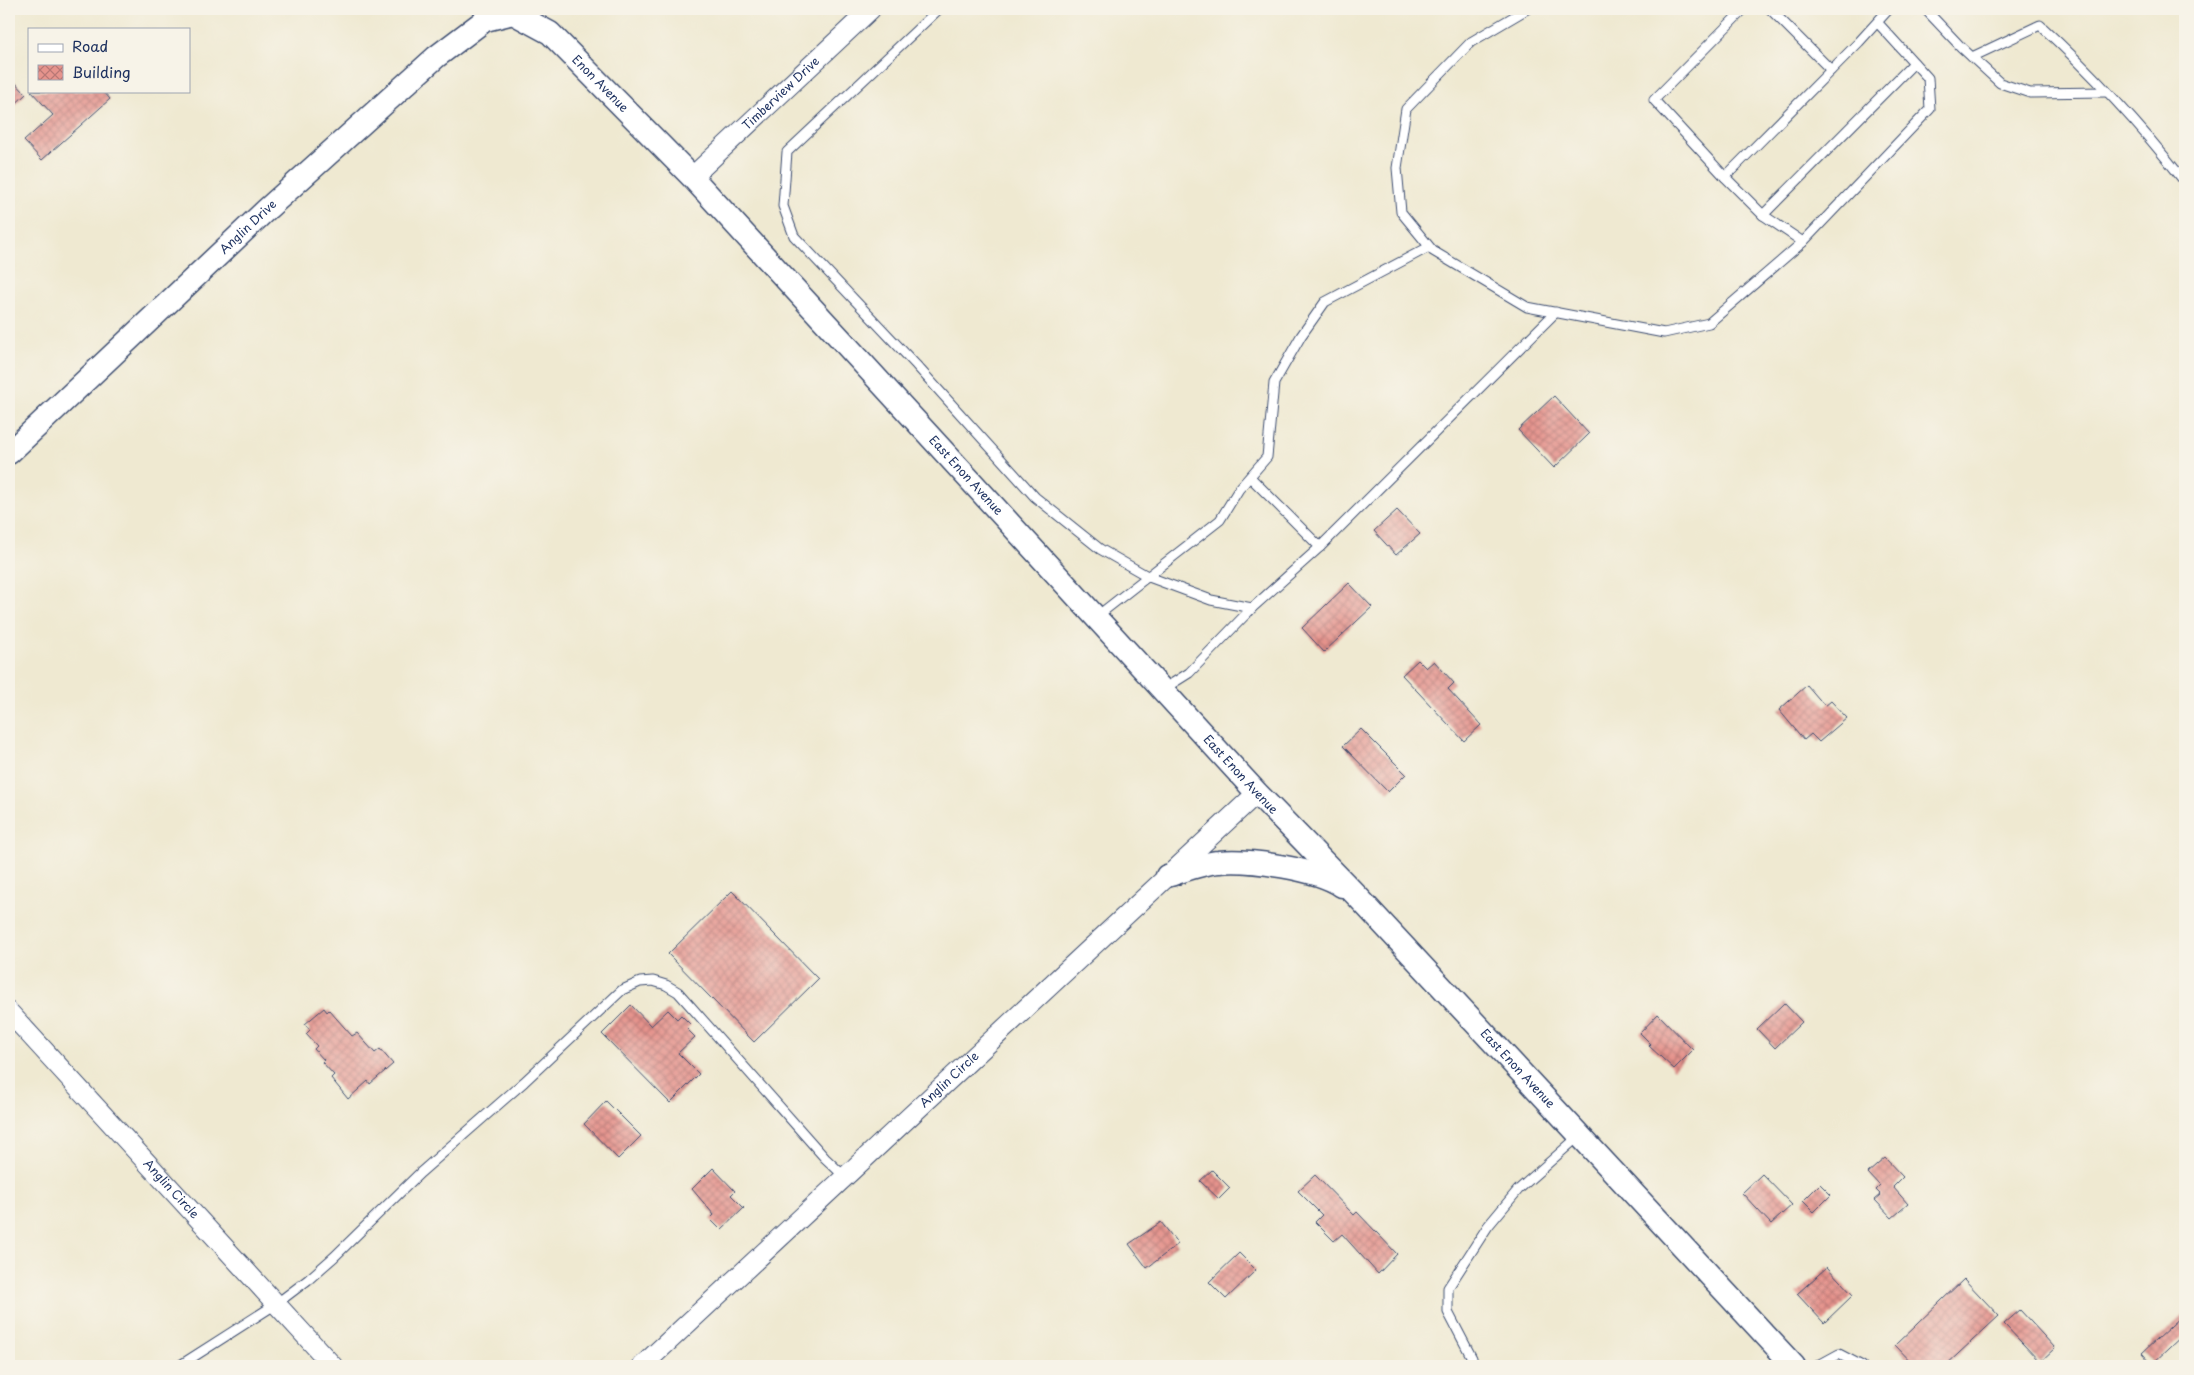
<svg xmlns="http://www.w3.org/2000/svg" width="2194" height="1375" viewBox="0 0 2194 1375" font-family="'Playpen Sans',sans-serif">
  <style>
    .building { fill: url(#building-cross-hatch) }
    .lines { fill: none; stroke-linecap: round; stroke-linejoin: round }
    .service-casing { stroke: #3b4b6f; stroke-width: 11 }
    .minor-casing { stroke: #3b4b6f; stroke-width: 21 }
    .tertiary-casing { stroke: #3b4b6f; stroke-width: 25 }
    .service { stroke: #fff; stroke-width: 9 }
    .minor { stroke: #fff; stroke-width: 19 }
    .tertiary { stroke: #fff; stroke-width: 22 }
    .labels { text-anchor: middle; stroke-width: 4.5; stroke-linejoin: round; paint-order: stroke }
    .street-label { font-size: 12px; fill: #1b2f5e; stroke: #f7f3e8 }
  </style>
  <defs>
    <pattern id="building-cross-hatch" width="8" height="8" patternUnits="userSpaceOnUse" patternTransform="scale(1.25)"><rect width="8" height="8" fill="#e5938c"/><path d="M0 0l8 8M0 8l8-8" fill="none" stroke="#b97876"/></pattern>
  </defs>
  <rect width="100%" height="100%" fill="#f7f3e8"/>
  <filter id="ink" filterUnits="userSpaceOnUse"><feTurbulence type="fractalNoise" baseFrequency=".02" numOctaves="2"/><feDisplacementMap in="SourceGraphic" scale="10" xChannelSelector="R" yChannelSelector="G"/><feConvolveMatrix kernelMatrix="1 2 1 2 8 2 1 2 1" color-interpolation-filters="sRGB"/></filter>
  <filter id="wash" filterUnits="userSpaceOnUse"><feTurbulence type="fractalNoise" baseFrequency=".0096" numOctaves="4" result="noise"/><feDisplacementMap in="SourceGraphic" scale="20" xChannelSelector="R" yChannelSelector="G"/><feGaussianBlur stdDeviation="1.12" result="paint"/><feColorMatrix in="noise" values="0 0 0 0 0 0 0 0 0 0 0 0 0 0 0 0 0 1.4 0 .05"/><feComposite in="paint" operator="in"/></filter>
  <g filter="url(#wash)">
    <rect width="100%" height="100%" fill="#efe9d1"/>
    <g id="blocks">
      <!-- building -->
      <g class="building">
        <polygon points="9,76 26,94 9,110"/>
        <polygon points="31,91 103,91 110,99 42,160 24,141 53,115"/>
        <polygon points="1554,396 1589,434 1554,468 1518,430"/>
        <polygon points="1397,510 1420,534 1396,555 1374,531"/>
        <polygon points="1349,583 1372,607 1324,652 1302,628"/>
        <polygon points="1418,660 1426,668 1434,661 1454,683 1448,689 1481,725 1464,741 1402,675"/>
        <polygon points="1807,685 1825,706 1831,701 1847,718 1819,742 1811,734 1804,740 1779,710"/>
        <polygon points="1361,729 1406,774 1388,792 1343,746"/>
        <polygon points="732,891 818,979 754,1042 668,954"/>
        <polygon points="1784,1003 1802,1022 1775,1048 1757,1029"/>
        <polygon points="631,1005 651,1026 668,1010 677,1019 681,1015 691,1025 687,1029 695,1037 678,1053 699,1074 670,1103 602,1034"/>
        <polygon points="324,1008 327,1012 329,1010 352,1036 357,1033 375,1053 380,1049 393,1064 370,1084 368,1081 348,1099 331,1078 334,1075 322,1062 324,1060 314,1049 317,1046 306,1034 310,1030 305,1024"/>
        <polygon points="1658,1014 1693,1050 1674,1069 1649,1046 1651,1044 1640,1033"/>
        <polygon points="606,1101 641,1136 618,1159 584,1124"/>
        <polygon points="1885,1158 1903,1177 1893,1187 1908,1204 1892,1218 1875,1200 1881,1195 1876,1190 1880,1186 1868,1173"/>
        <polygon points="713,1168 735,1191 731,1195 744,1208 721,1230 710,1219 714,1215 692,1189"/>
        <polygon points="1212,1170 1230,1188 1219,1199 1200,1181"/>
        <polygon points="1762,1174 1792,1205 1771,1224 1742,1193"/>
        <polygon points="1315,1175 1354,1215 1357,1212 1397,1254 1378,1274 1342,1234 1334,1241 1315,1222 1322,1215 1298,1191"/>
        <polygon points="1820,1184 1831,1195 1814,1212 1803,1201"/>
        <polygon points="1161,1222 1178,1244 1147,1268 1129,1244"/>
        <polygon points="1239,1253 1256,1270 1226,1299 1209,1282"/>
        <polygon points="1827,1267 1853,1295 1824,1323 1797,1294"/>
        <polygon points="1964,1279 1999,1316 1945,1366 1915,1366 1895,1345"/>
        <polygon points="2020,1310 2055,1348 2040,1362 2004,1324"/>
        <polygon points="2185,1313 2185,1333 2152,1364 2142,1353"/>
      </g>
    </g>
  </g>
  <g filter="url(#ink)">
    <use href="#blocks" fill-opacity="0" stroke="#3b4b6f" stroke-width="1"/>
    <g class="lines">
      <!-- service casing -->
      <g class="service-casing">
        <g id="service">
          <polyline points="939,9 787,152 783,206 794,236 916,365 1035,497 1100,549 1149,577 1211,600 1252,608"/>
          <polyline points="1527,9 1471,42 1406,109 1397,168 1401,212 1433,251 1527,307 1664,333 1709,323 1803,242"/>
          <polyline points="1770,9 1831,70"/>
          <polyline points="1925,9 1961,47 2000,83 2030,93 2107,92"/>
          <polyline points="1877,22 1928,78 1930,109 1803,242 1763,215 1725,177 1859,42 1889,9"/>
          <path d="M1972,57L2040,25C2092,73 2141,126 2185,182"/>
          <polyline points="1725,177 1654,100 1744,9"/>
          <polyline points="1763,215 1914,63"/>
          <polyline points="1320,547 1556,312"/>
          <polyline points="1096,617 1220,520 1239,489 1267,457 1274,383 1301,336 1325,302 1429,247"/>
          <polyline points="1162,690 1189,673 1252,608 1320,547 1250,477"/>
          <polyline points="179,1366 276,1304 309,1279 334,1257 420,1173 524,1082 622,990 640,982 653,981 666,985 678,992 825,1158 845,1177"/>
          <polyline points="1473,1366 1472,1358 1448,1312 1448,1288 1488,1226 1518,1190 1579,1136"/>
          <polyline points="1817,1366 1839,1354 1862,1366"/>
        </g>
      </g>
      <!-- minor casing -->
      <g class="minor-casing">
        <g id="minor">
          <path id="s1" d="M692,177L871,9"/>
          <path id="s2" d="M9,1012L333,1366"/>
          <path id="s3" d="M642,1366L1257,793"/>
        </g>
      </g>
      <!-- tertiary casing -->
      <g class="tertiary-casing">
        <g id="tertiary">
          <path id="s4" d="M9,453L265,211L436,57L485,20L513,13L550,33L692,177L1257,793L1358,897L1794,1366"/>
          <path d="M1167,876C1183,871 1202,863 1219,862C1249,859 1318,869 1342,886"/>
        </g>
      </g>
      <!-- service -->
      <use href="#service" class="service"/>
      <!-- minor -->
      <use href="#minor" class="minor"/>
      <!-- tertiary -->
      <use href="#tertiary" class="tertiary"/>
    </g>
  </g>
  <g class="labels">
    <!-- street labels -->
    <g class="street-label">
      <text dy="4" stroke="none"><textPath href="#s4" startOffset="786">Enon Avenue</textPath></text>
      <text dy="4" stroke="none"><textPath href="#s1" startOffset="122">Timberview Drive</textPath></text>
      <text dy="4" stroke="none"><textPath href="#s4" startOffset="329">Anglin Drive</textPath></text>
      <text dy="4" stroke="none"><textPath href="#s4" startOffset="1322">East Enon Avenue</textPath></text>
      <text dy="4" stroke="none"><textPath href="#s4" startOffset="1728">East Enon Avenue</textPath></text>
      <text dy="4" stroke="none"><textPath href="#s4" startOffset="2132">East Enon Avenue</textPath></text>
      <text dy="4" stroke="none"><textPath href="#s3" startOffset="420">Anglin Circle</textPath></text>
      <text dy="4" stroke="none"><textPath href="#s2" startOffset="240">Anglin Circle</textPath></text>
    </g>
  </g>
  <!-- margin -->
  <rect width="2194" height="1375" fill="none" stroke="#f7f3e8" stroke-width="30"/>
  <!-- legend -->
  <rect x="28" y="28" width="162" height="65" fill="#f7f3e8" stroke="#9fa5b1"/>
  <rect x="38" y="44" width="25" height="8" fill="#ffffff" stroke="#9fa5b1"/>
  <text x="72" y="52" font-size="15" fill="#1b2f5e">Road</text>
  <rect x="38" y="65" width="25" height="15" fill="url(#building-cross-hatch)" stroke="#9fa5b1"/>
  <text x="72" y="78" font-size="15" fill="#1b2f5e">Building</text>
</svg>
